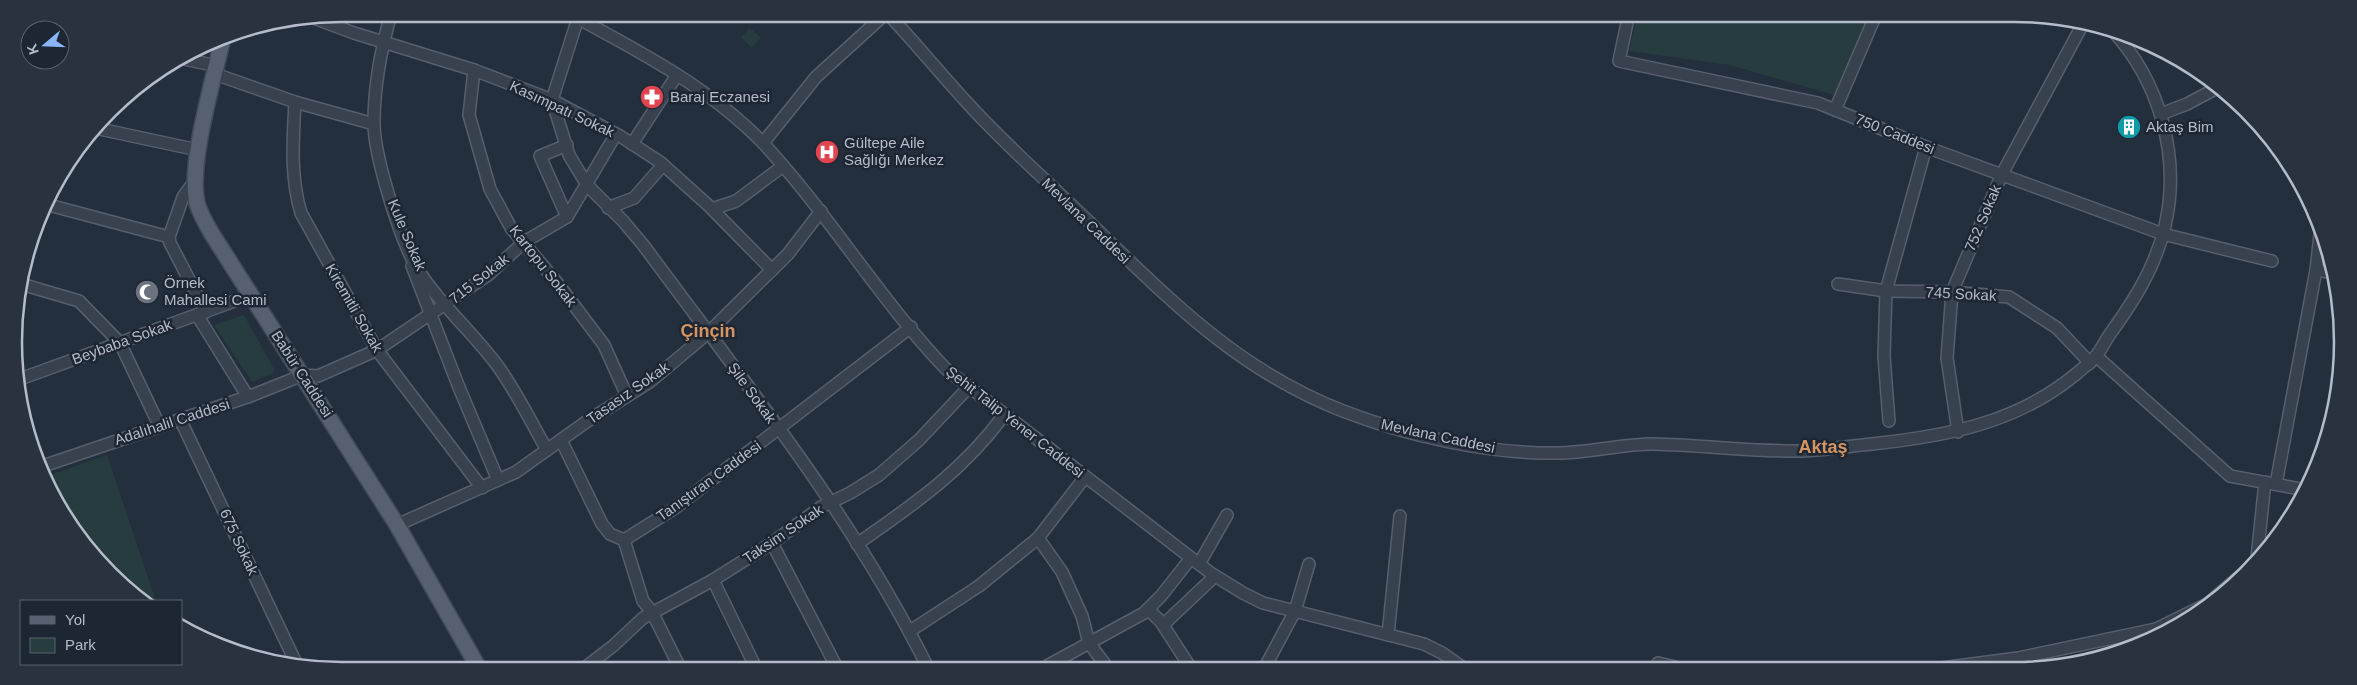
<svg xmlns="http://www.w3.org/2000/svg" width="2357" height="685" viewBox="0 0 2357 685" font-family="Arial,sans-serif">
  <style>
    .green { fill: #263c3f }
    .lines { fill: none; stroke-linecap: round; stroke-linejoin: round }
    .minor-casing { stroke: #565f6c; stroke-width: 14 }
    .major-casing { stroke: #414a57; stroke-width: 18 }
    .minor { stroke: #38414e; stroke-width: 11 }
    .major { stroke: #56606e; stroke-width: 15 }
    .labels { text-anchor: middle; stroke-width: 5; stroke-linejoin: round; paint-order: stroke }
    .poi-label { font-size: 15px; fill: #b4bcc9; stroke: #1d2633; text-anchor: start }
    .street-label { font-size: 15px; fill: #b4bcc9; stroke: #1d2633 }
    .quarter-label { font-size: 18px; font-weight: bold; fill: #d59563; stroke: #1d2633 }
    .rim { fill: none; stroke: #b4bcc9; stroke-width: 2.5 }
  </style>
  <rect width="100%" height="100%" fill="#242f3e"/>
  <!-- green -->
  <g class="green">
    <polygon points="1637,18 1867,19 1834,95 1730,65 1629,51"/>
    <polygon points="750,28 761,38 752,48 741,37"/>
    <polygon points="244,315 274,369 273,373 252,382 214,325"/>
    <polygon points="107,455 156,601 144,601 82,542 48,488 44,477"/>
  </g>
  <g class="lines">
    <!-- minor casing -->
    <g class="minor-casing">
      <g id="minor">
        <path d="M391,14C381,49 374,86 374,123C374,155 400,240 417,268C439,304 472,331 497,365C516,391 531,422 547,450"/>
        <path d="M572,15C639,51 710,88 763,143C829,214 879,299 946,369L1212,574L1243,593L1263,603L1424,644L1442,653L1462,667"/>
        <path d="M890,16C918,46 944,78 972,108C1008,147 1047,181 1085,218C1166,296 1235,369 1343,411C1408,436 1487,454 1557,453C1589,453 1621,444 1653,444C1703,445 1753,452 1802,451C1826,450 1849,446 1872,444C1947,436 2017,423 2076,374C2083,368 2090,363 2096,356C2101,350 2105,341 2110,334C2135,299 2155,268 2165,226C2181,157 2160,82 2112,30"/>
        <polyline points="311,17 354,33 474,70 552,100 620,136 660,162 709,206 772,270"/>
        <path d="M578,18L552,100L569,155L587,185L623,221L644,246C744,382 852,515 927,666"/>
        <polyline points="1628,18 1619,61 1818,103 1926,147 2163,234 2272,261"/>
        <polyline points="184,59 217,66"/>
        <polyline points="474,70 469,115 490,189 511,228 555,280 604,345 627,396"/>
        <polyline points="215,74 295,102 374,124"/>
        <path d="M295,102C293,139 290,177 301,213L377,350L482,488"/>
        <polyline points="1835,110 1874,19"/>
        <polyline points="2161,114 2187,104 2219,87"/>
        <polyline points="95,128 198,150"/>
        <polyline points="763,143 816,77 883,16"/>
        <polyline points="632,144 677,75"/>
        <polyline points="45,204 169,237"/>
        <polyline points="608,208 634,198 663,165"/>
        <polyline points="712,209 736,201 783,166"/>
        <polyline points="567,217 540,156 567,145"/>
        <polyline points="169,237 170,243 206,312"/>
        <polyline points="169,237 183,197 196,179"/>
        <polyline points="412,266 458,385 498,480"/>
        <polyline points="2316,270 2335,273"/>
        <polyline points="21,284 79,301 120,343 159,425"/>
        <polyline points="1838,284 1886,291 1952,292 2009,297 2057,328 2090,363"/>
        <polyline points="197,315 248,397"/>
        <polyline points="2096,356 2230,476 2306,490"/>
        <polyline points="20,379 251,295"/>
        <polyline points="180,419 297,665"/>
        <polyline points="1889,421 1884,356 1886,291 1926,147"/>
        <polyline points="1958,432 1947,358 1952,292 2002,174 2084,22"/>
        <polyline points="561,440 602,524 610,534 624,540"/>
        <polyline points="40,467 253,395 303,375 318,376 377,350 488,275 524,242 567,217 616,134"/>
        <polyline points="2276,484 2316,270 2321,226"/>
        <polyline points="397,525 516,472 586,422 651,381 708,333 788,254 821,211"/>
        <polyline points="1038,538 1062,572 1082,616 1089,643 1107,667"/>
        <polyline points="624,540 675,508 911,327"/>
        <polyline points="624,540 643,601 652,612 679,666"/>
        <polyline points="772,543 836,666"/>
        <path d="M857,544C913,505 963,471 1004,415"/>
        <polyline points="2257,558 2265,482"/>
        <polyline points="1199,564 1227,515"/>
        <polyline points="713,580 755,666"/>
        <polyline points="1148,609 1161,622 1190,667"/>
        <polyline points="1163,625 1215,576"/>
        <polyline points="910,631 979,586 1038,538 1085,477"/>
        <polyline points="1388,635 1400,516"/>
        <polyline points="587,666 613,646 643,618 713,580 772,543 821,507 850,493 879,475 919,440 968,388"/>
        <polyline points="1047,666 1144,613 1161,596 1191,558"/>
        <polyline points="1265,667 1295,611 1309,564"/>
        <polyline points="1658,668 1658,663 1680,668"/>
        <polyline points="1942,668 2018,658 2156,629 2207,604 2247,570"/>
      </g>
    </g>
    <!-- major casing -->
    <g class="major-casing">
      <path id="major" d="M223,37C214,79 188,163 197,203C200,214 206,224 212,234L397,525L477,665"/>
    </g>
    <!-- minor -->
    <use href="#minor" class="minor"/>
    <!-- major -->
    <use href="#major" class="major"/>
  </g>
  <!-- icons -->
  <defs>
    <g id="pharmacy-disc" transform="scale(1.25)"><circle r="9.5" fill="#e0444e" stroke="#1d2633"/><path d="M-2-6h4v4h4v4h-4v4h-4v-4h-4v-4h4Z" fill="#fff"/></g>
    <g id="building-disc" transform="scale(1.25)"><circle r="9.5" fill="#0f9aa8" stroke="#1d2633"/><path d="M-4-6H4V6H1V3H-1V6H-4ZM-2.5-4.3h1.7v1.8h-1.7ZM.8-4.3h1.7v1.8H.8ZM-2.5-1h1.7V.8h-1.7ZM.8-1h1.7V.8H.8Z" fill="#fff"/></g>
    <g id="hospital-disc" transform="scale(1.25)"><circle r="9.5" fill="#e0444e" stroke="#1d2633"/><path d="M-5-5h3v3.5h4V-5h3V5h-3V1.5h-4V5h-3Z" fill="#fff"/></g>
    <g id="mosque-disc" transform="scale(1.25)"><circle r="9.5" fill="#6b7280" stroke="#1d2633"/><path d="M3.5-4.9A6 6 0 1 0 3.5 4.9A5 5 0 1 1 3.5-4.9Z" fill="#fff"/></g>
  </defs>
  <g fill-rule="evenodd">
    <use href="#pharmacy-disc" x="652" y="97"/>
    <use href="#building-disc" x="2129" y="127"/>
    <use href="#hospital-disc" x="827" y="152"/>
    <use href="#mosque-disc" x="147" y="292"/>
  </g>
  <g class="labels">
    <!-- poi labels -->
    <g class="poi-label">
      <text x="670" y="102">Baraj Eczanesi</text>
      <text x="2146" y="132">Aktaş Bim</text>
      <text x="844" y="148">Gültepe Aile<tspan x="844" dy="17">Sağlığı Merkez</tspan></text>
      <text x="164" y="288">Örnek<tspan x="164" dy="17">Mahallesi Cami</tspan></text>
    </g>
    <!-- street labels -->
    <g class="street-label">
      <text transform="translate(562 109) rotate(25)" y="5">Kasımpatı Sokak</text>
      <text transform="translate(1895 134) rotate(22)" y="5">750 Caddesi</text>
      <text transform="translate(1983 218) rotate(-67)" y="5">752 Sokak</text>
      <text transform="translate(1086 221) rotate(44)" y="5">Mevlana Caddesi</text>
      <text transform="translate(407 235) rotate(67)" y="5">Kule Sokak</text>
      <text transform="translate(543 266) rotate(52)" y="5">Kartopu Sokak</text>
      <text transform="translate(479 279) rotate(-38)" y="5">715 Sokak</text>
      <text transform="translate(1961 294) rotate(3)" y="5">745 Sokak</text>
      <text transform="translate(354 308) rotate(60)" y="5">Kiremitli Sokak</text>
      <text transform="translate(122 342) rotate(-20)" y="5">Beybaba Sokak</text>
      <text transform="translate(302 374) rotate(57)" y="5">Babür Caddesi</text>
      <text transform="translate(628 393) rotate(-35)" y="5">Tasasız Sokak</text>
      <text transform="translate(752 393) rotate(54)" y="5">Şile Sokak</text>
      <text transform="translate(172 422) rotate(-18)" y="5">Adalıhalil Caddesi</text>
      <text transform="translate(1015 422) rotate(38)" y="5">Şehit Talip Yener Caddesi</text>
      <text transform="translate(1438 436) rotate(12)" y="5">Mevlana Caddesi</text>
      <text transform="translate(709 481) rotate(-36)" y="5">Tanıştıran Caddesi</text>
      <text transform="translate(783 534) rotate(-34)" y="5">Taksim Sokak</text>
      <text transform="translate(239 542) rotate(65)" y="5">675 Sokak</text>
    </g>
    <!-- quarter labels -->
    <g class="quarter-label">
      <text x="708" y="337">Çinçin</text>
      <text x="1823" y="453">Aktaş</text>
    </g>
  </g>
  <!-- crop -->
  <path d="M0 0H2357V685H0ZM342 22H2014A320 320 0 0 1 2334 342V342A320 320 0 0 1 2014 662H342A320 320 0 0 1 22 342V342A320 320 0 0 1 342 22Z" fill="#29323f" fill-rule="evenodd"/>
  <path class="rim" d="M342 22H2014A320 320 0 0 1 2334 342V342A320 320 0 0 1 2014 662H342A320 320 0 0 1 22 342V342A320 320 0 0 1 342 22Z"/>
  <!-- legend -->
  <rect x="20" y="600" width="162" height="65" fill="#1d2633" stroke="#59626f"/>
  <rect x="30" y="616" width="25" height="8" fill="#56606e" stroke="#59626f"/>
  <text x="65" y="625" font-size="15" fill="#b4bcc9">Yol</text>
  <rect x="30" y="638" width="25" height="15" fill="#263c3f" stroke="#59626f"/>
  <text x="65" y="650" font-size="15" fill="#b4bcc9">Park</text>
  <!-- north arrow -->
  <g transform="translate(45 45) rotate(251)"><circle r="24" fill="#1d2633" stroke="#59626f"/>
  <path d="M0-4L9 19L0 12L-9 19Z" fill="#8ab4f8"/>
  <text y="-8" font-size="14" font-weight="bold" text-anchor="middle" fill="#b4bcc9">K</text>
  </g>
</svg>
